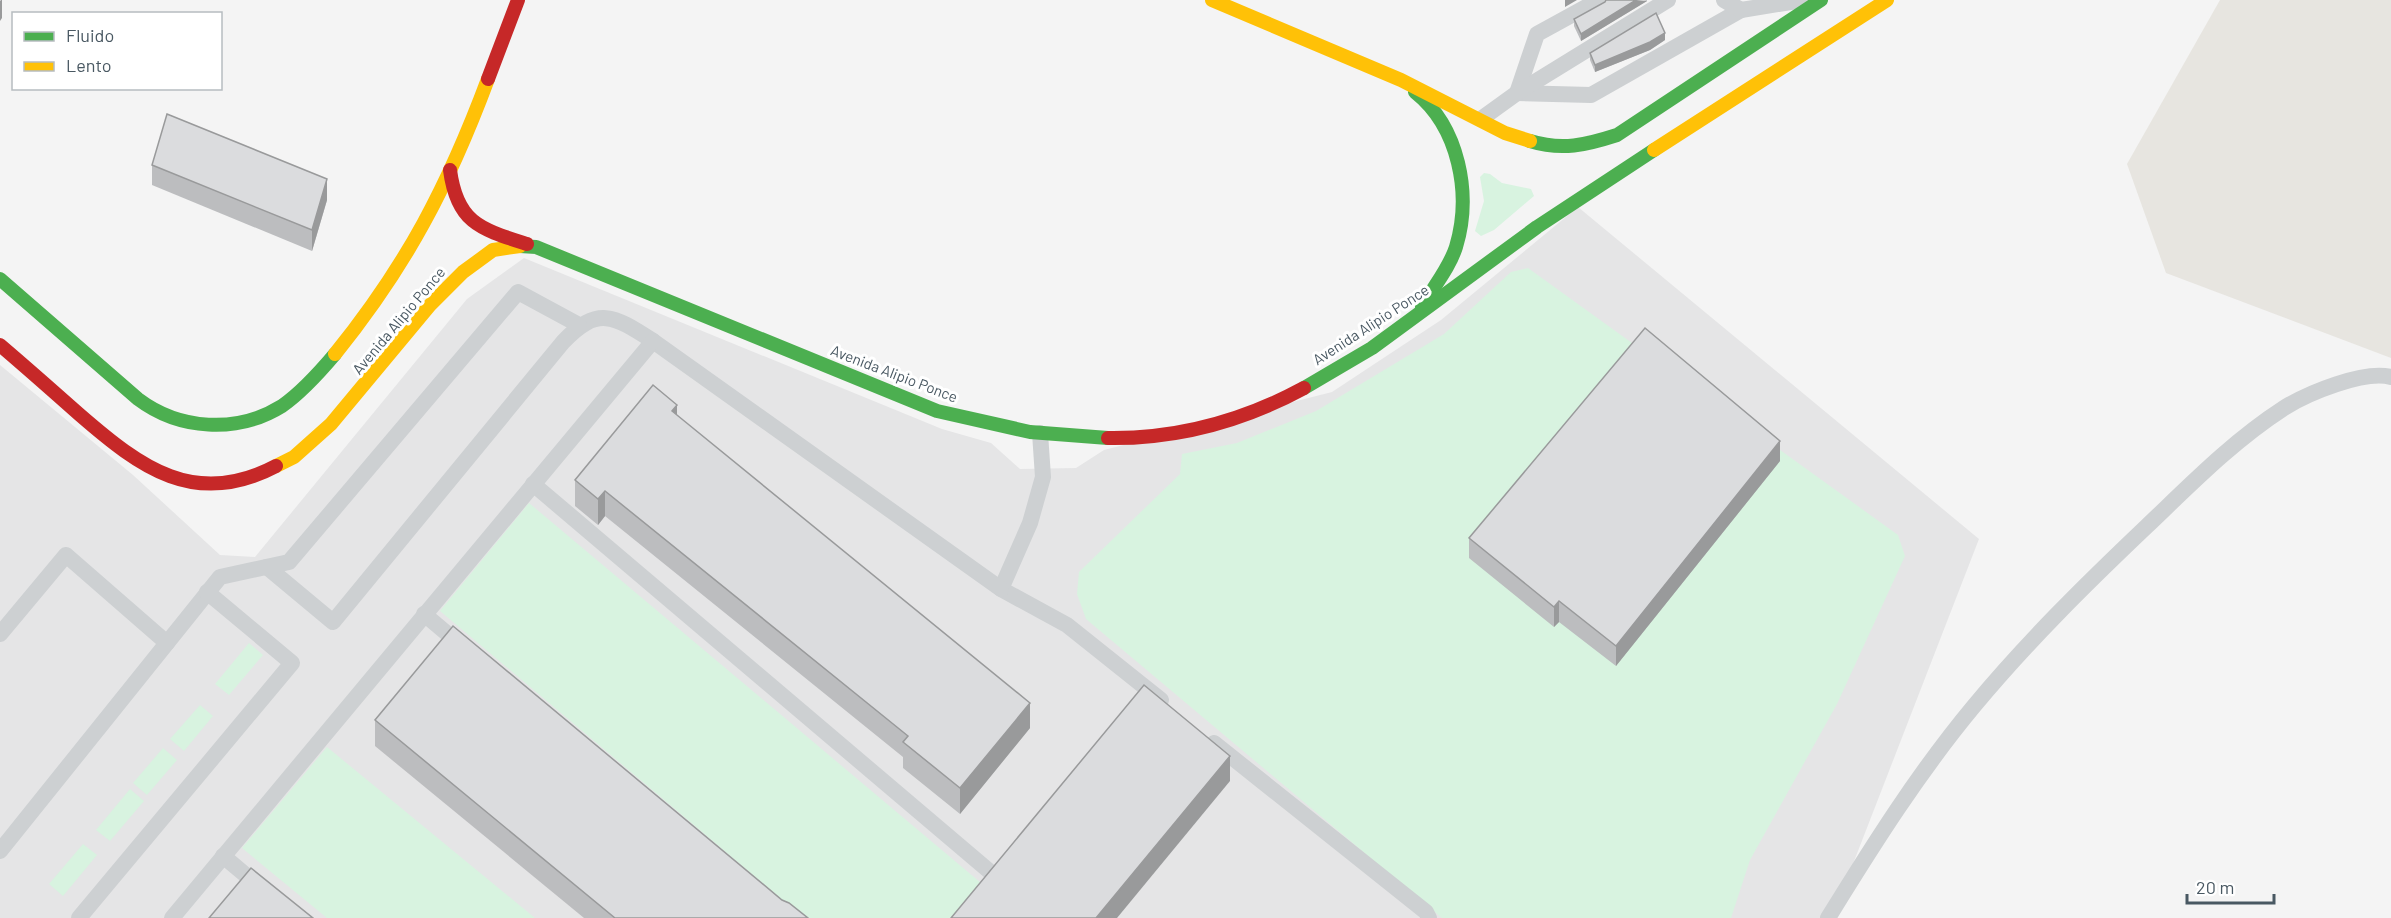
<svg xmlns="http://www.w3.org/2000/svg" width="2391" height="918" viewBox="0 0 2391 918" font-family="Barlow,sans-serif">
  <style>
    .education { fill: #e5e5e6 }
    .green { fill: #d8f3e0 }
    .sand { fill: #e7e5e0 }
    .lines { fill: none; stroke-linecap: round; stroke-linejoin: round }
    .lane { stroke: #cdd0d2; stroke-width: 16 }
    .fast { stroke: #4caf50; stroke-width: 14 }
    .slow { stroke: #ffc107; stroke-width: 14 }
    .jam { stroke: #c62828; stroke-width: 14 }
    .wall { fill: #bcbdbf }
    .shaded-wall { fill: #999a9b }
    .building { fill: #dbdcde; stroke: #999a9b; stroke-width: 1.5 }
    .labels { text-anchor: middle; stroke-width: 6; stroke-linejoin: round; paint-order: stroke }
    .street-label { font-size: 15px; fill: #495862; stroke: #fff }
  </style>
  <rect width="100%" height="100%" fill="#f4f4f4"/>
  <!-- education -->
  <polygon class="education" points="1578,207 1979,539 1832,918 0,918 0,365 133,475 220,555 255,557 467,299 524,258 942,429 991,443 1020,469 1076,468 1104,450 1332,392 1441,320"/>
  <!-- green -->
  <g class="green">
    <polygon points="1484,173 1490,174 1502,183 1531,189 1534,196 1494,230 1481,236 1475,231 1484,201 1480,177"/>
    <polygon points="1528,268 1898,535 1905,556 1837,704 1750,860 1731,918 1442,918 1086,619 1077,594 1079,572 1180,474 1182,454 1237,443 1316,411 1444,334 1511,272"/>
    <polygon points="529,503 987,888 961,918 804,918 440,611"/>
    <polygon points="249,643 263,655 229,695 215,684"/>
    <polygon points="200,705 213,716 184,751 170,739"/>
    <polygon points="327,747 535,918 327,918 242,848"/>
    <polygon points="163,748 177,760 147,795 133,783"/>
    <polygon points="130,789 144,801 110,841 96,830"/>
    <polygon points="83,844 97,855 63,896 49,884"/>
  </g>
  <!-- sand -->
  <polygon class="sand" points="2220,0 2391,0 2391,358 2166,273 2127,164"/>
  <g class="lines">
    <!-- lane -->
    <g class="lane">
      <polyline points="1599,0 1537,34 1517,93 1591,95 1741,10"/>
      <polyline points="1724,0 1741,10 1803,0"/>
      <polyline points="1481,119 1517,93 1668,0"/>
      <polyline points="1040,433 1043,477 1030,523 1001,589 1067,625 1161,700"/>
      <polyline points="533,484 995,876"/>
      <path d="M267,567L333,622L563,342C598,305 614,316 653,341L1001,589"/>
      <polyline points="424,614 463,647"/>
      <polyline points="0,634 66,555 167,643"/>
      <polyline points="1214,743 1426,912 1429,918"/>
      <polyline points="0,851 220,577 289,562 518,292 579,325"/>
      <polyline points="223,856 297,918"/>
      <polyline points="79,918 292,663 207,592"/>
      <polyline points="172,918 653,341"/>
      <path d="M1828,918C1873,845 1919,772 1974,706C2027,642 2087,583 2147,526C2191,484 2233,441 2284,408C2308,393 2364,370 2391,377"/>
    </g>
    <!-- fast -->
    <g class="fast">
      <path d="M1415,92C1459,127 1472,194 1456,247C1449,269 1433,287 1422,307"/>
      <path d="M1530,141C1562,151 1586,145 1617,135L1821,0"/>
      <polyline points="520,246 536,247 937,411 1030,432 1108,438"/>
      <path d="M0,279L138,399C179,430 237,434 282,406C302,392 319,373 335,354"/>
      <polyline points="1304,388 1372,348 1537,227 1654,150"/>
    </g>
    <!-- slow -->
    <g class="slow">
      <polyline points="1212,0 1401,80 1505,133 1530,141"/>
      <polyline points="1654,150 1887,0"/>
      <path d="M335,354C407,265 448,186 488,79"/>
      <polyline points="276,466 294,457 331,424 430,305 463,272 493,250 520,246"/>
    </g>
    <!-- jam -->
    <g class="jam">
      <polyline points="488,79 518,0"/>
      <path d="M450,170C457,223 480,229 527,244"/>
      <path d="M0,345C27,368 53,391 80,415C140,467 195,509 276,466"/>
      <path d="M1108,438C1179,439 1243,421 1304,388"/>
    </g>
  </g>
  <!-- wall -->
  <g class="wall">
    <polygon points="1647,0 1647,1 1581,41 1574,26 1574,19"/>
    <polygon points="1665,40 1650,50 1595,72 1590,60 1590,53"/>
    <polygon points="152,165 327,200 312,251 152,185"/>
    <polygon points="677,416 1030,728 960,814 903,768 903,757 605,516 598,525 575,506 575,480"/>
    <polygon points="1780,461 1616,666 1559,622 1554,627 1469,558 1469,538"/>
    <polygon points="375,720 782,900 808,918 584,918 375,746"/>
  </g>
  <!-- shaded-wall -->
  <g class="shaded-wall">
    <polygon points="1,0 2,0 2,18 0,21 0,1"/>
    <polygon points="1565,0 1577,0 1565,7"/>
    <polygon points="1636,0 1647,1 1581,41 1581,34"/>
    <polygon points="1665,33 1665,40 1650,50 1595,72 1595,65"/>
    <polygon points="327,179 327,200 312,251 312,230"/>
    <polygon points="677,405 677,431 672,411"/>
    <polygon points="1780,441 1780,461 1616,666 1616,646"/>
    <polygon points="605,491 605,516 598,525 598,499"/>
    <polygon points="1559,601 1559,622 1554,627 1554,607"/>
    <polygon points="1030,703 1030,728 960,814 960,788"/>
    <polygon points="1230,756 1230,781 1117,918 1096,918"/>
  </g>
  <!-- building -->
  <g class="building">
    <polygon points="1606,0 1636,0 1581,34 1574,19 1605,2"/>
    <polygon points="1656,13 1665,33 1650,42 1595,65 1590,53"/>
    <polygon points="167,114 327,179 312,230 152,165"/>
    <polygon points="1645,328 1780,441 1616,646 1559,601 1554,607 1469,538"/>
    <polygon points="653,385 677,405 672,411 1030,703 960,788 903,742 908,736 605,491 598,499 575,480"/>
    <polygon points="453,626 782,900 789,903 808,918 615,918 375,720"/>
    <polygon points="1144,685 1230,756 1096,918 951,918"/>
    <polygon points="251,868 313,918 209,918"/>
  </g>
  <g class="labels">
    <!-- street labels -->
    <g class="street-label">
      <text transform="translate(399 321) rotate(-50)" y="5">Avenida Alipio Ponce</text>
      <text transform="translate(1371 325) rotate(-33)" y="5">Avenida Alipio Ponce</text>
      <text transform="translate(894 374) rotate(21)" y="5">Avenida Alipio Ponce</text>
    </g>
  </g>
  <!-- legend -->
  <rect x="12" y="12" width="210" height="78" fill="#ffffff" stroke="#b6bcc0" stroke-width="1.5"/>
  <rect x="24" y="32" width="30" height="9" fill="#4caf50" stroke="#b6bcc0" stroke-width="1.5"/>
  <text x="66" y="42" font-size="18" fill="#495862">Fluido</text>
  <rect x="24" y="62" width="30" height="9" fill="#ffc107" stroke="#b6bcc0" stroke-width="1.5"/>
  <text x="66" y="72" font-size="18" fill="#495862">Lento</text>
  <!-- scale -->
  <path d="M2187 894v9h87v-9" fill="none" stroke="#495862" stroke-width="3"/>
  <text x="2196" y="894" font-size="18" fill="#495862" stroke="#ffffff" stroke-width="4.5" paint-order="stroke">20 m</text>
</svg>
